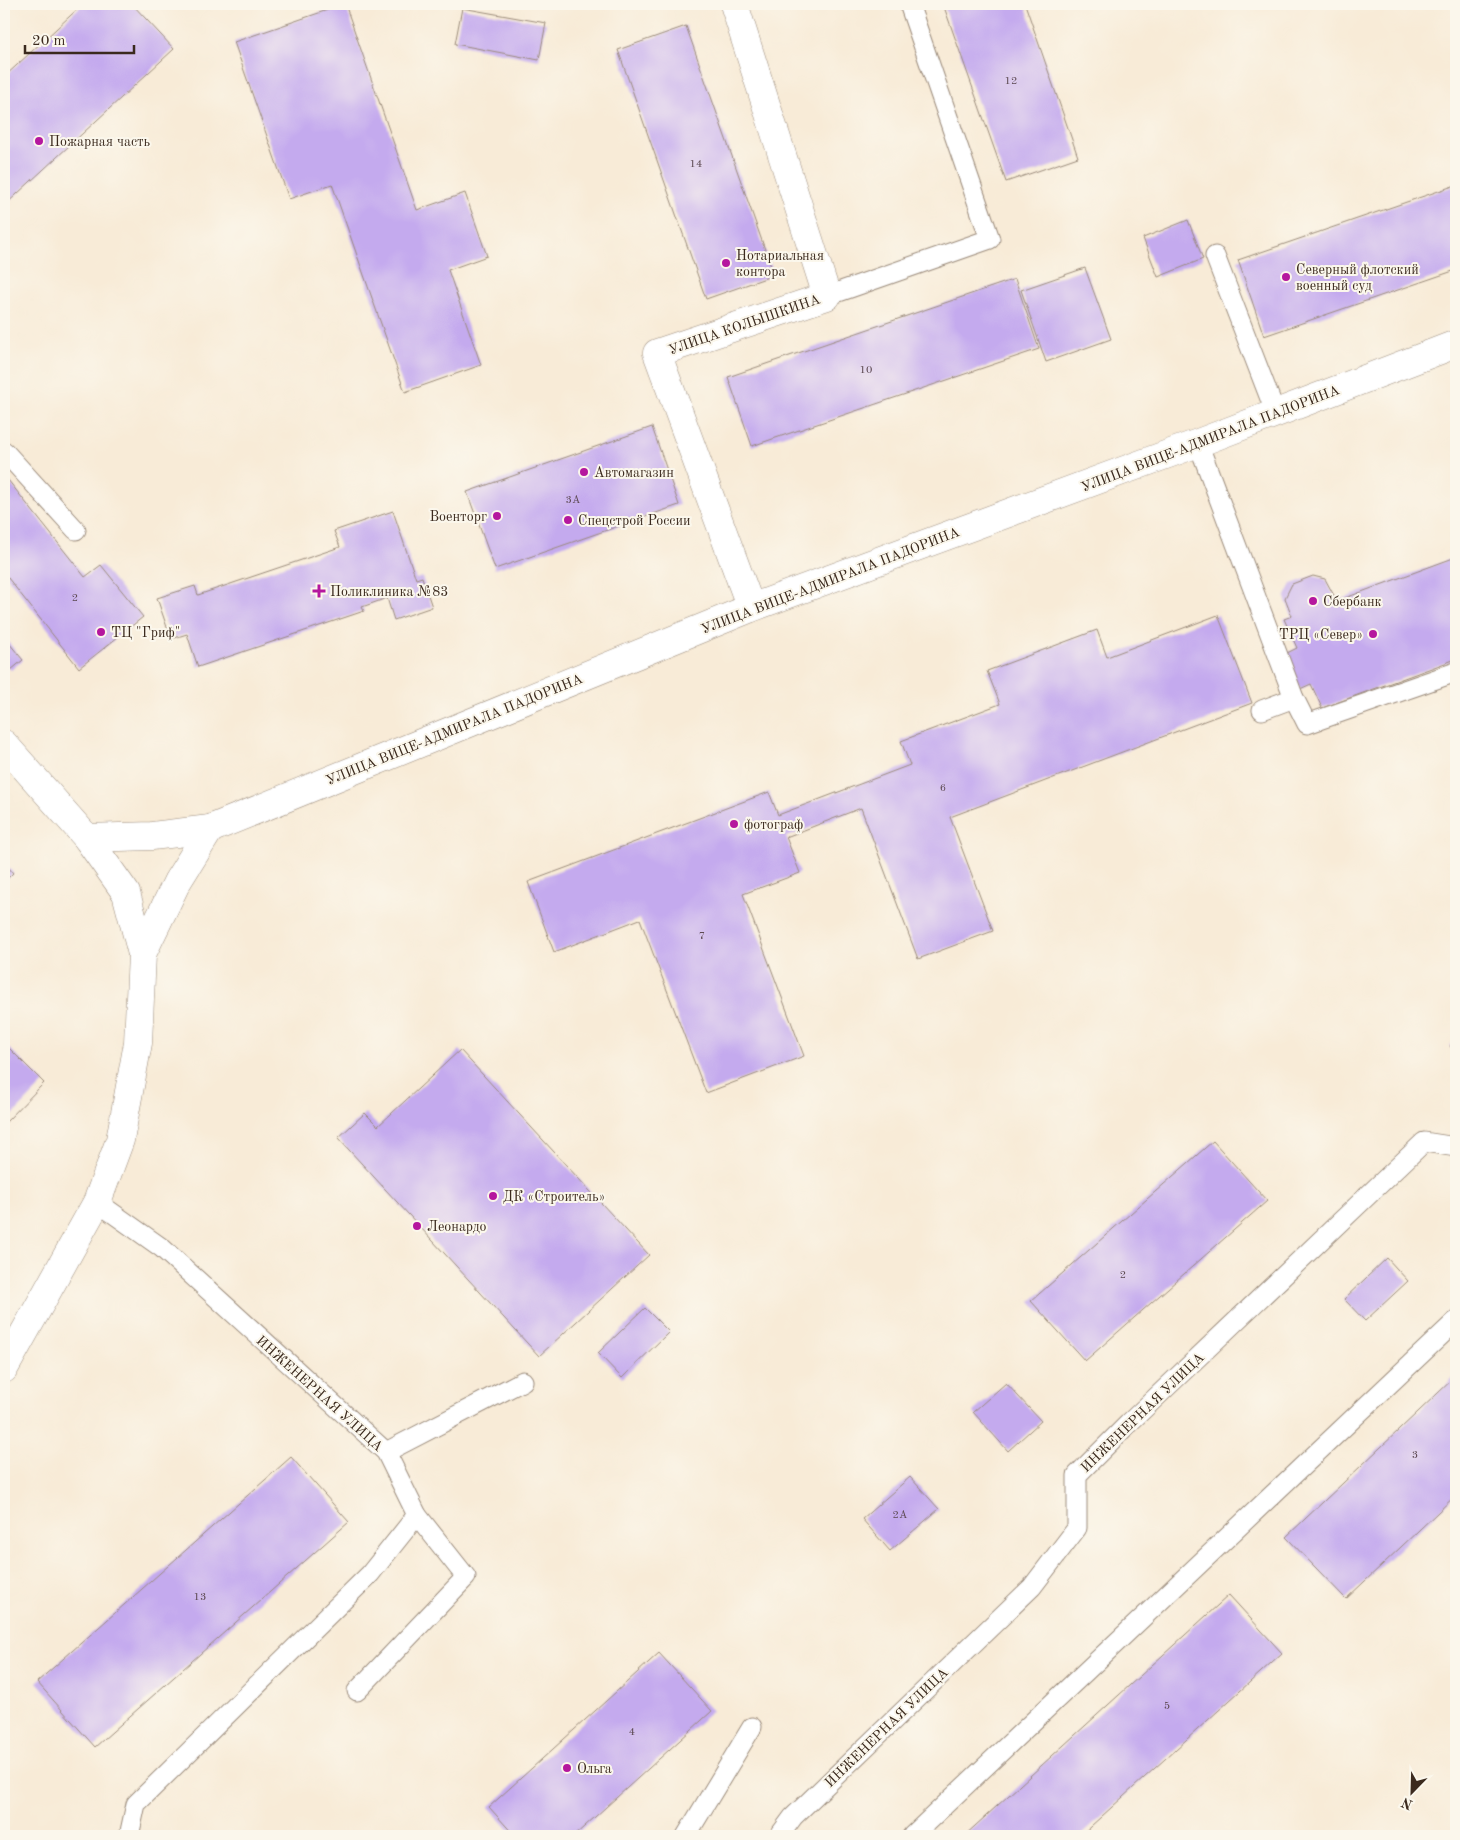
<svg xmlns="http://www.w3.org/2000/svg" width="1460" height="1840" viewBox="0 0 1460 1840" font-family="'Old Standard TT',serif">
  <style>
    .building { fill: #c4aaee }
    .lines { fill: none; stroke-linecap: round; stroke-linejoin: round }
    .service-casing { stroke: #9a8a7a; stroke-width: 21 }
    .minor-casing { stroke: #9a8a7a; stroke-width: 29 }
    .tertiary-casing { stroke: #9a8a7a; stroke-width: 29 }
    .service { stroke: #fff; stroke-width: 19 }
    .minor { stroke: #fff; stroke-width: 28 }
    .tertiary { stroke: #fff; stroke-width: 28 }
    .poi-dot { fill: #b5179e; stroke: #fbf7ec; stroke-width: 2 }
    .labels { text-anchor: middle; stroke-width: 4; stroke-linejoin: round; paint-order: stroke }
    .number-label { font-size: 11px; fill: #5d4a52 }
    .poi-label { font-size: 14px; fill: #3b2a1e; stroke: #fbf7ec; text-anchor: start }
    .street-label { font-size: 14px; fill: #3b2a1e; stroke: #fbf7ec }
  </style>
  <rect width="100%" height="100%" fill="#fbf7ec"/>
  <filter id="ink" filterUnits="userSpaceOnUse"><feTurbulence type="fractalNoise" baseFrequency=".02" numOctaves="2"/><feDisplacementMap in="SourceGraphic" scale="10" xChannelSelector="R" yChannelSelector="G"/><feConvolveMatrix kernelMatrix="1 2 1 2 8 2 1 2 1" color-interpolation-filters="sRGB"/></filter>
  <filter id="wash" filterUnits="userSpaceOnUse"><feTurbulence type="fractalNoise" baseFrequency=".0096" numOctaves="4" result="noise"/><feDisplacementMap in="SourceGraphic" scale="20" xChannelSelector="R" yChannelSelector="G"/><feGaussianBlur stdDeviation="1.12" result="paint"/><feColorMatrix in="noise" values="0 0 0 0 0 0 0 0 0 0 0 0 0 0 0 0 0 1.4 0 .05"/><feComposite in="paint" operator="in"/></filter>
  <g filter="url(#wash)">
    <rect width="100%" height="100%" fill="#f8ebd7"/>
    <g id="blocks">
      <!-- building -->
      <g class="building">
        <polygon points="83,4 132,4 174,49 4,206 4,77"/>
        <polygon points="345,4 417,210 465,193 487,256 448,270 481,365 405,392 332,184 289,199 234,42"/>
        <polygon points="943,4 1025,4 1078,157 1006,182"/>
        <polygon points="462,8 546,23 539,60 455,44"/>
        <polygon points="686,26 774,275 706,299 618,50"/>
        <polygon points="1456,185 1456,270 1264,336 1238,260"/>
        <polygon points="1188,220 1203,259 1158,277 1143,238"/>
        <polygon points="1085,268 1111,339 1046,362 1021,290"/>
        <polygon points="1015,279 1039,349 752,446 728,377"/>
        <polygon points="652,427 679,505 495,569 467,492"/>
        <polygon points="4,475 85,577 101,565 143,617 79,668 4,573"/>
        <polygon points="393,511 416,579 422,577 432,607 394,620 387,598 362,607 364,611 198,667 187,634 171,639 157,598 195,586 198,595 340,547 334,531"/>
        <polygon points="1456,557 1456,659 1322,708 1311,684 1300,689 1285,654 1297,648 1284,619 1292,616 1285,598 1292,584 1313,576 1325,579 1337,601"/>
        <polygon points="1218,615 1252,703 950,817 993,931 918,959 861,808 786,837 800,873 743,894 804,1056 706,1093 640,919 554,952 528,882 769,792 778,815 910,765 901,741 1000,704 987,671 1097,630 1107,657"/>
        <polygon points="4,637 23,660 11,670 4,663"/>
        <polygon points="4,862 13,873 4,882"/>
        <polygon points="1456,1040 1456,1053 1450,1046"/>
        <polygon points="4,1043 44,1083 4,1124"/>
        <polygon points="460,1050 649,1255 539,1356 338,1138 365,1113 378,1126"/>
        <polygon points="1213,1141 1267,1201 1085,1361 1031,1301"/>
        <polygon points="1387,1258 1408,1281 1365,1321 1344,1299"/>
        <polygon points="645,1308 669,1332 622,1378 598,1353"/>
        <polygon points="1456,1376 1456,1495 1346,1599 1286,1537"/>
        <polygon points="1006,1383 1041,1421 1008,1451 973,1412"/>
        <polygon points="291,1457 349,1522 95,1747 37,1682"/>
        <polygon points="910,1477 939,1509 890,1551 862,1519"/>
        <polygon points="1229,1595 1282,1653 1080,1836 964,1836"/>
        <polygon points="659,1653 712,1711 574,1836 515,1836 489,1807"/>
      </g>
    </g>
  </g>
  <g filter="url(#ink)">
    <use href="#blocks" fill-opacity="0" stroke="#9a8a7a" stroke-width="1"/>
    <g class="lines">
      <!-- service casing -->
      <g class="service-casing">
        <g id="service">
          <polyline points="1215,256 1276,414"/>
          <polyline points="827,296 990,239 909,4"/>
          <polyline points="1198,443 1294,698 1307,724 1456,672"/>
          <polyline points="4,451 76,530"/>
          <polyline points="1262,710 1294,698"/>
          <polyline points="97,1202 162,1248 386,1452 417,1515 370,1574 136,1804 129,1836"/>
          <polyline points="386,1452 523,1381"/>
          <polyline points="357,1691 466,1577 417,1515"/>
          <polyline points="686,1836 752,1727"/>
          <polyline points="779,1836 793,1817 1032,1587 1077,1528 1077,1475 1128,1424 1424,1142 1456,1147"/>
          <polyline points="912,1836 1456,1321"/>
        </g>
      </g>
      <!-- minor casing -->
      <g class="minor-casing">
        <g id="minor">
          <polyline points="734,4 827,296 657,353 751,608"/>
          <polyline points="142,954 177,882 210,829"/>
          <polyline points="4,1369 97,1202 120,1140 138,1043 142,954 126,893 87,838"/>
        </g>
      </g>
      <!-- tertiary casing -->
      <g class="tertiary-casing">
        <polyline id="tertiary" points="4,744 87,838 152,836 210,829 751,608 1198,443 1456,344"/>
      </g>
      <!-- service -->
      <use href="#service" class="service"/>
      <!-- minor -->
      <use href="#minor" class="minor"/>
      <!-- tertiary -->
      <use href="#tertiary" class="tertiary"/>
    </g>
  </g>
  <!-- markers -->
  <g class="poi-dot">
    <circle cx="39" cy="141" r="5"/>
    <circle cx="726" cy="263" r="5"/>
    <circle cx="1286" cy="277" r="5"/>
    <circle cx="584" cy="472" r="5"/>
    <circle cx="497" cy="516" r="5"/>
    <circle cx="568" cy="520" r="5"/>
    <path d="M316.5 583.5h5v5h5v5h-5v5h-5v-5h-5v-5h5z"/>
    <circle cx="1313" cy="601" r="5"/>
    <circle cx="101" cy="632" r="5"/>
    <circle cx="1373" cy="634" r="5"/>
    <circle cx="734" cy="824" r="5"/>
    <circle cx="493" cy="1196" r="5"/>
    <circle cx="417" cy="1226" r="5"/>
    <circle cx="567" cy="1768" r="5"/>
  </g>
  <g class="labels">
    <!-- number labels -->
    <g class="number-label">
      <text x="1011" y="84">12</text>
      <text x="696" y="167">14</text>
      <text x="866" y="373">10</text>
      <text x="573" y="503">3А</text>
      <text x="75" y="601">2</text>
      <text x="943" y="791">6</text>
      <text x="702" y="939">7</text>
      <text x="1123" y="1278">2</text>
      <text x="1415" y="1458">3</text>
      <text x="900" y="1518">2А</text>
      <text x="200" y="1600">13</text>
      <text x="1167" y="1709">5</text>
      <text x="632" y="1735">4</text>
    </g>
    <!-- poi labels -->
    <g class="poi-label">
      <text x="49" y="146">Пожарная часть</text>
      <text x="736" y="260">Нотариальная<tspan x="736" dy="16">контора</tspan></text>
      <text x="1296" y="274">Северный флотский<tspan x="1296" dy="16">военный суд</tspan></text>
      <text x="594" y="477">Автомагазин</text>
      <text x="487" y="521" text-anchor="end">Военторг</text>
      <text x="578" y="525">Спецстрой России</text>
      <text x="330" y="596">Поликлиника №83</text>
      <text x="1323" y="606">Сбербанк</text>
      <text x="111" y="637">ТЦ "Гриф"</text>
      <text x="1363" y="639" text-anchor="end">ТРЦ «Север»</text>
      <text x="744" y="829">фотограф</text>
      <text x="503" y="1201">ДК «Строитель»</text>
      <text x="427" y="1231">Леонардо</text>
      <text x="577" y="1773">Ольга</text>
    </g>
    <!-- street labels -->
    <g class="street-label">
      <text transform="translate(744 324) rotate(-19)" y="5">УЛИЦА КОЛЫШКИНА</text>
      <text transform="translate(1210 438) rotate(-21)" y="5">УЛИЦА ВИЦЕ-АДМИРАЛА ПАДОРИНА</text>
      <text transform="translate(830 580) rotate(-21)" y="5">УЛИЦА ВИЦЕ-АДМИРАЛА ПАДОРИНА</text>
      <text transform="translate(454 729) rotate(-22)" y="5">УЛИЦА ВИЦЕ-АДМИРАЛА ПАДОРИНА</text>
      <text transform="translate(320 1393) rotate(42)" y="5">ИНЖЕНЕРНАЯ УЛИЦА</text>
      <text transform="translate(1142 1412) rotate(-44)" y="5">ИНЖЕНЕРНАЯ УЛИЦА</text>
      <text transform="translate(886 1727) rotate(-44)" y="5">ИНЖЕНЕРНАЯ УЛИЦА</text>
    </g>
  </g>
  <!-- margin -->
  <rect width="1460" height="1840" fill="none" stroke="#fbf7ec" stroke-width="20"/>
  <!-- north arrow -->
  <g transform="translate(1412 1792) rotate(203)" stroke="#fbf7ec" stroke-width="4" paint-order="stroke">
  <path d="M0-4L9 19L0 12L-9 19Z" fill="#3b2a1e"/>
  <text y="-8" font-size="14" font-weight="bold" text-anchor="middle" fill="#3b2a1e">N</text>
  </g>
  <!-- scale -->
  <path d="M25 45v8h109v-8" fill="none" stroke="#3b2a1e" stroke-width="2.5"/>
  <text x="32" y="45" font-size="15" fill="#3b2a1e" stroke="#fbf7ec" stroke-width="4" paint-order="stroke">20 m</text>
</svg>
